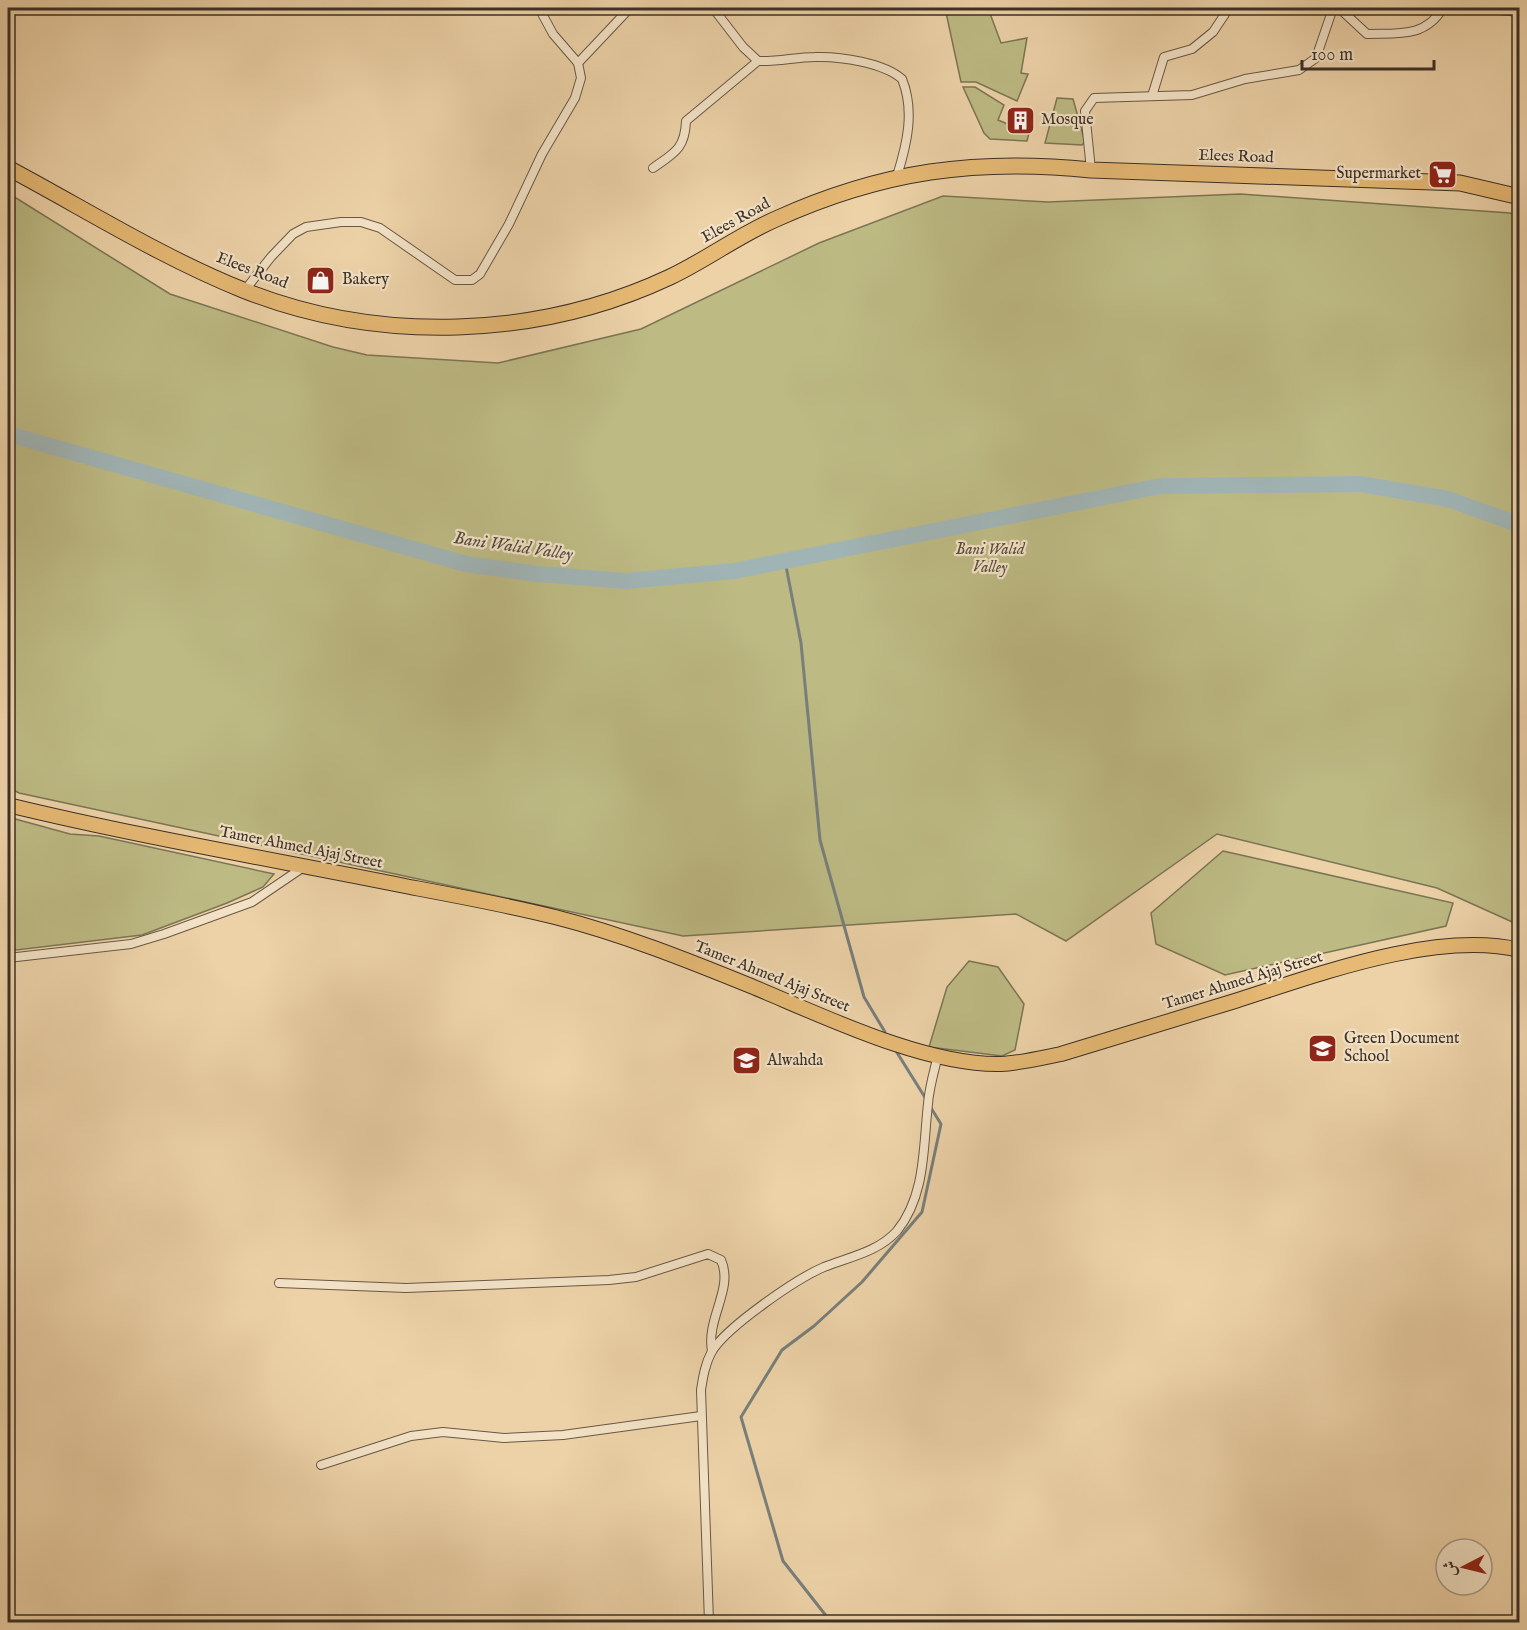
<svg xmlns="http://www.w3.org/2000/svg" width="1527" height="1630" viewBox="0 0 1527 1630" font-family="'IM FELL English',Amiri,serif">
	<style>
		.green { fill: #bdba84; stroke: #7c7555; stroke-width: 1.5 }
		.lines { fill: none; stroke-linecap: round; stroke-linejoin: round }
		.stream { stroke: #787f7c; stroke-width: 3 }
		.river { stroke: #a0b4b5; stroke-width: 16 }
		.street-casing { stroke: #685846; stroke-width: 10 }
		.primary-casing { stroke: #3c3026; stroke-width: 16 }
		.highway-casing { stroke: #3c3026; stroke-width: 17 }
		.street { stroke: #f3e2c6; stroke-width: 8 }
		.primary { stroke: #e6b974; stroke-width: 14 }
		.highway { stroke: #e6b974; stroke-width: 15 }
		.labels { text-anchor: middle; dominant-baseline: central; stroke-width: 4.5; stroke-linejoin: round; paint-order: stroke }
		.poi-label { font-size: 16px; fill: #3c3026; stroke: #f3e2c6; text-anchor: start }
		.street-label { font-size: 16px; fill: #3c3026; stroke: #f3e2c6 }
		.park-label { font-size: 16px; font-style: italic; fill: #564c39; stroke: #f3e2c6 }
		.water-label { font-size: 18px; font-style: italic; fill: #504a43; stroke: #f3e2c6 }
	</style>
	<rect width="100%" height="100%" fill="#edd2a8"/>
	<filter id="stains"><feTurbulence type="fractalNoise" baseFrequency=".00333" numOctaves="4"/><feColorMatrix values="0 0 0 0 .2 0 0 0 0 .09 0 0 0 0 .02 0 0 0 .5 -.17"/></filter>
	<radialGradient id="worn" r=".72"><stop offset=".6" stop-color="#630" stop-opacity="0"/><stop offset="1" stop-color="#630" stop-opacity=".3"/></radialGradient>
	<!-- green -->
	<g class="green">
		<polygon points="945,8 988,8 1001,43 1027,38 1021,73 1028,74 1017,101 976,82 961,82"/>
		<polygon points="963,87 975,87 1004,105 998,120 1029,133 1027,141 990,139 984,133"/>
		<polygon points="1057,98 1073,99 1085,142 1082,145 1045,143"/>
		<polygon points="8,193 170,294 333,347 367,355 498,363 641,329 819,243 943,196 1048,202 1240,194 1510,213 1519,217 1519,925 1437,888 1217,834 1066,941 1016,914 683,936 19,793 8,787"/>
		<polygon points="8,817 70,834 99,836 274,874 263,887 227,903 142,935 8,951"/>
		<polygon points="1223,851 1453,903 1446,926 1225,975 1156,944 1151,913"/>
		<polygon points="969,961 998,967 1024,1004 1015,1050 1002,1056 929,1047 947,987"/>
	</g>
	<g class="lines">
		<!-- stream -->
		<g class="stream">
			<polyline points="785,561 801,643 820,840 864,997 885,1032"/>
			<polyline points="896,1051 926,1099"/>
			<polyline points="831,1622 783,1561 741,1417 782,1350 814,1326 862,1282 922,1212 941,1124 931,1108"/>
		</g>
		<!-- river -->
		<polyline class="river" points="8,434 466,564 538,574 626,581 734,571 1160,486 1360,484 1448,499 1520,525"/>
		<defs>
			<g id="street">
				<path d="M 713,8 L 743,47 L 758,61 C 778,62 796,57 815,57 C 840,56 884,63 902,79 C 915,111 907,144 897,176"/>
				<path d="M 1339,8 L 1367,34 C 1398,33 1425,38 1443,8"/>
				<polyline points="1479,8 1520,12"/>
				<polyline points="578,63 630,8"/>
				<polyline points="1152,96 1164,57 1192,49 1213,32 1229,8"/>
				<path d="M 653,168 C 674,153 685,149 686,121 L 758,61"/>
				<polyline points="1091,170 1085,111 1094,98 1192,95 1245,79 1299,70 1316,58 1333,8"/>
				<polyline points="245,290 271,257 293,234 306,227 341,222 361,222 380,228 455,280 472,280 480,274 509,224 542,154 575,98 581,78 578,63 553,34 539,8"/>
				<polyline points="8,958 131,944 164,934 252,902 305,866"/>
				<path d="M 279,1283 L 406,1288 L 609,1280 L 636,1277 L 708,1254 L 721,1260 C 734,1289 706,1318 712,1351"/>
				<polyline points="321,1465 411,1436 443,1432 504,1438 563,1435 701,1416"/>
				<path d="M 709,1622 L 701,1390 C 703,1377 705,1364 712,1351 C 728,1326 796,1279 824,1267 C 849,1257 878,1252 897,1231 C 926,1195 923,1147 928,1104 C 929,1088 934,1072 938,1055"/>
			</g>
			<path id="primary" d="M 8,805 C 140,837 276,860 410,887 C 458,896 507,905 555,917 C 622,934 687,960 751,986 C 821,1015 925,1066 1001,1064 C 1021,1063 1041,1058 1061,1054 C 1119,1036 1177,1019 1235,1001 C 1317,975 1435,930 1520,950"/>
			<path id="highway" d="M 8,168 C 85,209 161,257 243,290 C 378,344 538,339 670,277 C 706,260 739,235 776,219 C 882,171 976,158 1091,170 L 1460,183 L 1520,197"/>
		</defs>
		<!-- street casing -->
		<use href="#street" class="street-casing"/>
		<!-- primary casing -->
		<use href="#primary" class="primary-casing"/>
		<!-- highway casing -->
		<use href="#highway" class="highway-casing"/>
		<!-- street -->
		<use href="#street" class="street"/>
		<!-- primary -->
		<use href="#primary" class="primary"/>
		<!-- highway -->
		<use href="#highway" class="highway"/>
	</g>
	<!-- icons -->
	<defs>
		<symbol id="building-square" viewBox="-11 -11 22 22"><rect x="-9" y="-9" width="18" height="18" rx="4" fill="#8f2418" stroke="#f3e2c6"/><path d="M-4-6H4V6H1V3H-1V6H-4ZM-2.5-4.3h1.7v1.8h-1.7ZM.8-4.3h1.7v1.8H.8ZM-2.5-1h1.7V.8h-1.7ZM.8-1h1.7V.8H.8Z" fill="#fff"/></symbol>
		<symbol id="supermarket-square" viewBox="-11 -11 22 22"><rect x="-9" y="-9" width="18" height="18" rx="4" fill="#8f2418" stroke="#f3e2c6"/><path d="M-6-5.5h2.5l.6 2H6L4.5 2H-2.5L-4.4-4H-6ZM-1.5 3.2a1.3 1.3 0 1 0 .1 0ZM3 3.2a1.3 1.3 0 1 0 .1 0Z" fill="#fff"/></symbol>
		<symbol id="shop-square" viewBox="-11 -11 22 22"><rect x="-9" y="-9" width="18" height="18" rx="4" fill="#8f2418" stroke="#f3e2c6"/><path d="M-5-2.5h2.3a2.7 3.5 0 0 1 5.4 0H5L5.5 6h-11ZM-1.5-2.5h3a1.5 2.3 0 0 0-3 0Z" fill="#fff"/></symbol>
		<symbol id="school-square" viewBox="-11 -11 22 22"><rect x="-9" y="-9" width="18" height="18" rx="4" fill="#8f2418" stroke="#f3e2c6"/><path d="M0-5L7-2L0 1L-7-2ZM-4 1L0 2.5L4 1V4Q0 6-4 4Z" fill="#fff"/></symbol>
	</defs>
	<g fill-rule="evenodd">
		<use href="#building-square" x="1004" y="104" width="33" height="33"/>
		<use href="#supermarket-square" x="1426" y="158" width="33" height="33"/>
		<use href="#shop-square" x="304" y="264" width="33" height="33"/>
		<use href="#school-square" x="1306" y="1032" width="33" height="33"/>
		<use href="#school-square" x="730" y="1044" width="33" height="33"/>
	</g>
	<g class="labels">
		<!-- poi labels -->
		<g class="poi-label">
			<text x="1041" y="120">Mosque</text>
			<text x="1421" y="174" text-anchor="end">Supermarket</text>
			<text x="342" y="280">Bakery</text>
			<text x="1344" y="1039">Green Document<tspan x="1344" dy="18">School</tspan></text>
			<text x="767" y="1061">Alwahda</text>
		</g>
		<!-- street labels -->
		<g class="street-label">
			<text transform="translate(1236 157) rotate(2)">Elees Road</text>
			<text transform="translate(736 221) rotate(-29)">Elees Road</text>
			<text transform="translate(252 271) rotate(21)">Elees Road</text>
			<text transform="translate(301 848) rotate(11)">Tamer Ahmed Ajaj Street</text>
			<text transform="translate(772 977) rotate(22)">Tamer Ahmed Ajaj Street</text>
			<text transform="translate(1243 981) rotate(-17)">Tamer Ahmed Ajaj Street</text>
		</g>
		<!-- park labels -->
		<g class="park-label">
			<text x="990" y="550">Bani Walid<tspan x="990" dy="18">Valley</tspan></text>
		</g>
		<!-- water labels -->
		<g class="water-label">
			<text transform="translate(513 547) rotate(8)">Bani Walid Valley</text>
		</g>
	</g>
	<!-- margin -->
	<rect width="1527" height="1630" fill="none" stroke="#edd2a8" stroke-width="30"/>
	<rect x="9" y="9" width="1509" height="1612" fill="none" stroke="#3c3026" stroke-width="3"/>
	<rect x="15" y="15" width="1497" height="1600" fill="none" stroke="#3c3026" stroke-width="1.5"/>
	<!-- north arrow -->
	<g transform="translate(1464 1567) rotate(263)"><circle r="28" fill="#f3e2c6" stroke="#aa9b86" stroke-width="1.5"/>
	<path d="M0-4.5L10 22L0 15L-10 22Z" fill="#8f2418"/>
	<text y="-9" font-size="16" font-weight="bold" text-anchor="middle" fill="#3c3026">ش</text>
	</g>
	<!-- scale -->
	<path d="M1302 60v9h132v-9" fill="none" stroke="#3c3026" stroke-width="3"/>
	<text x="1311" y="60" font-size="18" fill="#3c3026" stroke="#f3e2c6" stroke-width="4.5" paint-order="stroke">100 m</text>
	<rect width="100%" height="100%" filter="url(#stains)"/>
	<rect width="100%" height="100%" fill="url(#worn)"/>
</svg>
